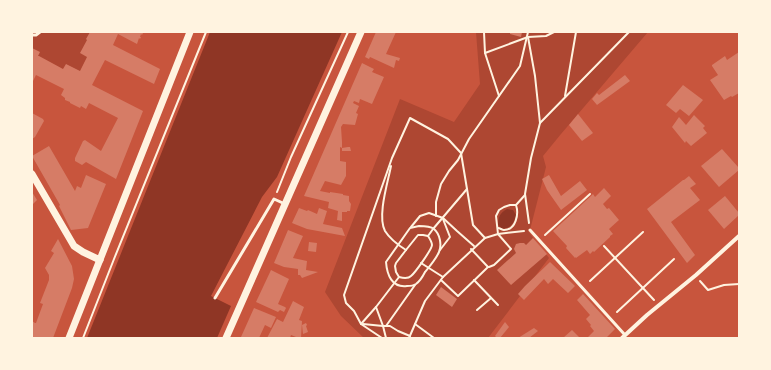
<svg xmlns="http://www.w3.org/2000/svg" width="771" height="370" viewBox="0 0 771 370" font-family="Quicksand,sans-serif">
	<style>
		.green { fill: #ae4732 }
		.water { fill: #8f3625 }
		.building { fill: #d67c66 }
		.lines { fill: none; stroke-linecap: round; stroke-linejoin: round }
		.path { stroke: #fff3e0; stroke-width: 2 }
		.service { stroke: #fff3e0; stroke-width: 3 }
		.minor { stroke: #fff3e0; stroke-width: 4 }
		.tertiary { stroke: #fff3e0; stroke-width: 7 }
	</style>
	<rect width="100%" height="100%" fill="#c8553d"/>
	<!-- green -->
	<g class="green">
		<polygon points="32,32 104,32 78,84 32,68"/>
		<polygon points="476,32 648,32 561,134 543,156 546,167 530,230 528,231 549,258 488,338 364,338 341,316 325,292 400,99 454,122 480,84"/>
	</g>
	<!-- water -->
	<g class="water">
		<polygon points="210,32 342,32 277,177 262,197 211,296 231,306 217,338 87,338"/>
		<path d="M 507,209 L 513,210 L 516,215 C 514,223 511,228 502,229 L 498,225 C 498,217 500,213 507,209 Z"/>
	</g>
	<!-- building -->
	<g class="building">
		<polygon points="90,32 141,32 143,33 142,35 141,34 140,37 141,37 140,39 139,38 137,44 118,34 113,45 160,69 154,84 105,60 92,85 143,111 116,179 86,162 82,165 75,161 75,158 83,141 85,140 101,151 118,118 89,103 86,109 81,106 80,108 70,103 70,102 65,100 65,98 61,95 64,89 36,75 32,83 32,48 40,52 38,56 39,56 63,69 66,64 80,71 87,57 80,53 87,40 86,39"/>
		<polygon points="376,32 396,32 386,54 400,58 399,61 396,60 394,68 370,57 369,59 365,57"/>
		<polygon points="510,32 522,32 521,37 510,34"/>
		<polygon points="739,52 739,93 732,97 731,96 724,100 710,80 718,75 712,66 712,65 725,56 727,60"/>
		<polygon points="362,63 374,69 372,72 384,77 372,104 360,99 359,103 354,101 353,103 359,106 356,113 358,114 355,125 343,124 341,127 342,142 342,148 340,147 340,161 346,162 346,176 341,185 325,181 320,191 330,193 330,192 343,194 343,195 349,196 349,201 351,204 350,211 347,211 347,212 342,212 342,221 337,220 338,211 328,208 329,202 304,196"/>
		<polygon points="625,75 630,81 597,105 592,99 597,93 599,95"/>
		<polygon points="683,85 703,100 689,116 680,109 676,113 666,105"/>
		<polygon points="32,113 43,119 44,121 35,137 32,139"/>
		<polygon points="578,114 593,133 582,141 569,125"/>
		<polygon points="694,115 705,126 703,128 707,133 691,146 686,141 685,143 672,127 679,117 686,125"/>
		<polygon points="49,146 75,191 77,186 81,188 86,175 106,184 88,228 71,230 59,206 60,205 32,156"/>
		<polygon points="348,147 350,147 351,151 342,151 342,148"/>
		<polygon points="722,149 739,168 739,170 719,187 701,166"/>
		<polygon points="549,175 561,196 580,181 587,190 561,210 547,190 542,179"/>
		<polygon points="689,176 696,184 690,188 700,200 671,222 695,255 687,263 647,209 683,180 684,180"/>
		<polygon points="604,188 611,196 603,204 607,209 609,208 619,220 609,229 613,234 610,236 610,237 594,252 593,251 590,254 587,250 576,258 576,257 575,258 566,248 567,246 553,231 591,196 593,194 595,197"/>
		<polygon points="32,192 37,200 32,205"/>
		<polygon points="725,196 739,213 739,215 724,229 708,210"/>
		<polygon points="299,208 307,211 308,210 317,214 319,208 327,211 323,224 342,228 345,236 307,229 292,223"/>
		<polygon points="288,230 303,236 293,258 307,261 306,270 318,272 302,278 300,275 298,275 298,269 284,267 274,263"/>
		<polygon points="533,238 547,254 511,285 497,270 516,253 514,249 516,244 520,243 524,243 526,245"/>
		<polygon points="58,239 72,266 74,279 72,288 53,338 32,338 32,321 35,323 36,323 43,304 40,303 49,280 49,275 45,268 54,253 51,251"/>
		<polygon points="309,242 317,243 316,252 308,251"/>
		<polygon points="550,262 575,286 568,293 553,279 548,284 544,279 524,300 518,294 525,286"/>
		<polygon points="271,270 289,279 278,304 285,307 286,308 284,312 280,310 278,312 256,302"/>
		<polygon points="441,287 457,299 452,307 436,295"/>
		<polygon points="583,294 615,329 606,338 589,338 588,337 594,331 590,326 591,325 586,319 590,315 577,300"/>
		<polygon points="293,301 304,307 299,320 302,321 301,338 296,338 296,337 291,335 290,338 267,338 277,319 283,322"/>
		<polygon points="254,308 276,317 271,328 265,325 259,338 244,338 241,337"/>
		<polygon points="505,322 509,327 500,338 497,338 495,336"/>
		<polygon points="306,323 307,325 306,326 308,332 303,334 302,325"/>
		<polygon points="534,328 538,331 529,338 518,338"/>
		<polygon points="572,330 580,338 563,338"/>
	</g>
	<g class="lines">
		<!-- path -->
		<g class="path">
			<polyline points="484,32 485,53 499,96"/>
			<polyline points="528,37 535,76 540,123 531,158 525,194 529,223"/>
			<polyline points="485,53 528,37 546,36 554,32"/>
			<polyline points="565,96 576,32"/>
			<polyline points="540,123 629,32"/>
			<path d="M 391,166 C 388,182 377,216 385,231 C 390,239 398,245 406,250"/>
			<polyline points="277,192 291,157 348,32"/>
			<polyline points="436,216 436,202 441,184 449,171 458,160 469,139 520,66 528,32"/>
			<path d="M 419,226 C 424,226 430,226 434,229 C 440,234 442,245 439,252 C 436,259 430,266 425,272 C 423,276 420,281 416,284 C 413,286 410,286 407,286 C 392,288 387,275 386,262 L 410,228 Z"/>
			<polyline points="411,227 420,216 429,213 443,218 457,231 474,246"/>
			<path d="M 498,228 C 500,228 502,230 504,230 C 516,230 519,214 516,205 L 525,195"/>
			<polyline points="545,235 590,194"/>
			<polyline points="604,246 654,300"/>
			<polyline points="471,249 488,267"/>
			<polyline points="440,250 450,237 443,219"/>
			<polyline points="421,263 443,277"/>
			<path d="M 399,277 C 403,278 408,279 411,276 C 415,273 432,249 432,245 C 432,242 430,239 428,236"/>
			<polyline points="441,280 458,296 488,267 489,267 494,265 511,249 498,234 496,216 499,210 504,207 510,205 516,205"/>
			<polyline points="474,280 498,305"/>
			<polyline points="590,281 643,232"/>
			<polyline points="700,281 708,290 724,285 739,284"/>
			<polyline points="376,307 383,326 386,338"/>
			<polyline points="477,310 491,298"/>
			<polyline points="617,312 674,259"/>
			<polyline points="361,324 376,307 399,277 396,272 395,266 396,263 406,250 418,235 423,235 428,236 433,229 467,189"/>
			<polyline points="363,324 383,326 390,326 398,331 410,336"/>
			<polyline points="415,324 434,338"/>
			<polyline points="386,326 415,285"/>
			<polyline points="83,338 114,259 206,32"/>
			<polyline points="382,338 361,324 354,311 346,303 344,295 392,158 410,118 448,139 461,153 473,225 485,238 498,234 524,231"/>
			<polyline points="409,338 425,301 443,277 485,238"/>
		</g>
		<!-- service -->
		<g class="service">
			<polyline points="32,35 36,35 40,32"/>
			<polyline points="530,230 625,335"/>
			<polyline points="215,298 274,199 285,204"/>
		</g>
		<!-- minor -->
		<polyline class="minor" points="622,338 647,315 696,275 739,236"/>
		<!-- tertiary -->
		<g class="tertiary">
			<polyline points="32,174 74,246 83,252 100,260"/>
			<polyline points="69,338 190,32"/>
			<polyline points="226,338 361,32"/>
		</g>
	</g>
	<!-- border -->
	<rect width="771" height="370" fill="none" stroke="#fff3e0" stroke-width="66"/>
</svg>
